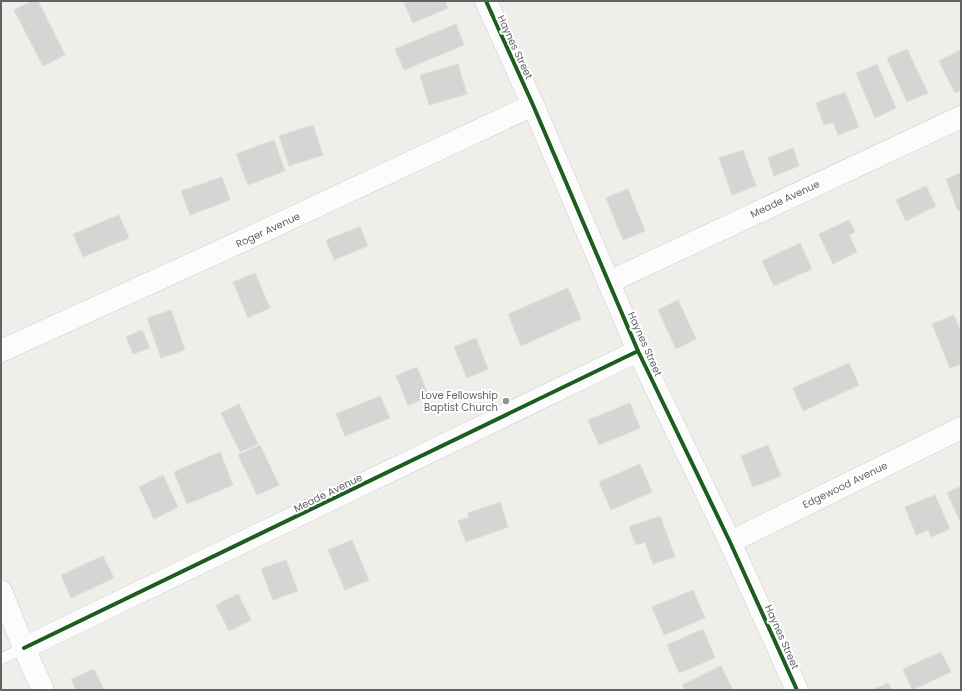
<svg xmlns="http://www.w3.org/2000/svg" width="962" height="691" viewBox="0 0 962 691" font-family="Poppins,sans-serif">
	<style>
		.building { fill: #d6d5d3; stroke: #deddd9 }
		.lines { fill: none; stroke-linecap: round; stroke-linejoin: round }
		.service-casing { stroke: #cbcccc; stroke-width: 12 }
		.minor-casing { stroke: #cbcccc; stroke-width: 23 }
		.tertiary-casing { stroke: #cbcccc; stroke-width: 23 }
		.service { stroke: #fdfcfc; stroke-width: 11 }
		.minor { stroke: #fdfcfc; stroke-width: 22 }
		.tertiary { stroke: #fdfcfc; stroke-width: 22 }
		.cycleway-casing { stroke: #fff; stroke-width: 6 }
		.cycleway { stroke: #1b5e20; stroke-width: 4 }
		.poi-dot { fill: #919496; stroke: #fff; stroke-width: 1.5 }
		.labels { text-anchor: middle; dominant-baseline: central; stroke-width: 4; stroke-linejoin: round; paint-order: stroke }
		.street-label { font-size: 10px; fill: #5f6368; stroke: #fff }
		.poi-label { font-size: 10px; fill: #5f6368; stroke: #fff; text-anchor: end }
	</style>
	<rect width="100%" height="100%" fill="#efeeea"/>
	<!-- building -->
	<g class="building">
		<polygon points="32,1 38,1 65,55 43,66 14,10"/>
		<polygon points="409,1 445,1 448,8 413,23 404,3"/>
		<polygon points="456,24 464,45 404,70 395,49"/>
		<polygon points="907,49 928,93 907,102 887,58"/>
		<polygon points="961,50 961,90 955,93 939,61"/>
		<polygon points="458,64 467,94 429,105 420,75"/>
		<polygon points="877,64 896,108 875,118 856,73"/>
		<polygon points="845,92 859,127 838,135 833,122 824,125 816,103"/>
		<polygon points="313,125 323,155 289,166 279,136"/>
		<polygon points="274,140 285,171 248,185 236,154"/>
		<polygon points="793,148 799,166 774,176 768,158"/>
		<polygon points="743,150 756,186 732,195 719,158"/>
		<polygon points="961,173 961,210 958,211 946,179"/>
		<polygon points="222,177 230,200 190,215 181,191"/>
		<polygon points="926,186 936,206 906,221 896,200"/>
		<polygon points="628,189 645,231 623,240 606,198"/>
		<polygon points="119,215 129,238 83,257 73,234"/>
		<polygon points="849,220 855,232 849,235 857,252 833,264 819,234"/>
		<polygon points="360,227 368,246 334,260 326,240"/>
		<polygon points="800,243 812,269 774,286 762,261"/>
		<polygon points="255,273 270,308 248,318 233,282"/>
		<polygon points="568,288 581,319 521,346 508,314"/>
		<polygon points="678,300 696,339 676,349 658,310"/>
		<polygon points="171,310 185,350 161,358 147,318"/>
		<polygon points="954,315 961,332 961,364 950,368 932,324"/>
		<polygon points="142,330 150,348 133,354 126,337"/>
		<polygon points="476,338 488,369 467,378 454,347"/>
		<polygon points="849,363 859,385 803,411 793,388"/>
		<polygon points="417,367 429,397 408,405 396,376"/>
		<polygon points="380,396 390,418 345,436 336,414"/>
		<polygon points="630,403 640,428 599,445 588,420"/>
		<polygon points="239,404 258,444 240,452 221,413"/>
		<polygon points="260,445 279,485 257,495 238,455"/>
		<polygon points="768,445 781,476 753,487 741,456"/>
		<polygon points="220,452 233,485 187,504 174,472"/>
		<polygon points="640,464 652,492 611,510 599,482"/>
		<polygon points="163,475 178,507 154,519 139,487"/>
		<polygon points="961,486 961,523 947,493"/>
		<polygon points="935,495 950,529 931,537 928,530 916,535 905,507"/>
		<polygon points="500,502 508,527 466,542 458,521 469,517 468,513"/>
		<polygon points="660,516 675,557 653,564 645,542 636,545 629,527"/>
		<polygon points="352,540 369,580 345,590 328,550"/>
		<polygon points="103,556 114,578 71,598 61,575"/>
		<polygon points="286,560 298,591 273,600 261,569"/>
		<polygon points="693,590 705,618 664,635 652,607"/>
		<polygon points="238,594 251,620 229,631 216,605"/>
		<polygon points="703,629 715,658 679,673 667,645"/>
		<polygon points="941,652 951,672 912,690 903,669"/>
		<polygon points="721,666 733,690 685,690 682,685"/>
		<polygon points="94,669 104,690 76,690 71,679"/>
		<polygon points="888,683 892,690 872,690"/>
	</g>
	<g class="lines">
		<defs>
			<polyline id="service" points="1,659 24,648"/>
			<g id="minor">
				<polyline points="486,1 533,105 638,351 730,542 797,690"/>
				<polyline points="609,282 961,117"/>
				<polyline points="1,351 251,237 533,105"/>
				<polyline points="730,542 961,428"/>
				<polyline points="24,648 638,351"/>
			</g>
			<polyline id="tertiary" points="1,591 24,648 43,690"/>
		</defs>
		<!-- service casing -->
		<use href="#service" class="service-casing"/>
		<!-- minor casing -->
		<use href="#minor" class="minor-casing"/>
		<!-- tertiary casing -->
		<use href="#tertiary" class="tertiary-casing"/>
		<!-- service -->
		<use href="#service" class="service"/>
		<!-- minor -->
		<use href="#minor" class="minor"/>
		<!-- tertiary -->
		<use href="#tertiary" class="tertiary"/>
		<defs>
			<g id="cycleway">
				<polyline points="486,1 533,105 638,351 730,542 797,690"/>
				<polyline points="24,648 638,351"/>
			</g>
		</defs>
		<!-- cycleway casing -->
		<use href="#cycleway" class="cycleway-casing"/>
		<!-- cycleway -->
		<use href="#cycleway" class="cycleway"/>
	</g>
	<!-- markers -->
	<circle class="poi-dot" cx="506" cy="401" r="4"/>
	<g class="labels">
		<!-- street labels -->
		<g class="street-label">
			<text transform="translate(515 47) rotate(65)">Haynes Street</text>
			<text transform="translate(785 199) rotate(-25)">Meade Avenue</text>
			<text transform="translate(268 230) rotate(-25)">Roger Avenue</text>
			<text transform="translate(645 344) rotate(66)">Haynes Street</text>
			<text transform="translate(845 485) rotate(-26)">Edgewood Avenue</text>
			<text transform="translate(328 493) rotate(-26)">Meade Avenue</text>
			<text transform="translate(782 637) rotate(66)">Haynes Street</text>
		</g>
		<!-- poi labels -->
		<g class="poi-label">
			<text x="498" y="395">Love Fellowship<tspan x="498" dy="12">Baptist Church</tspan></text>
		</g>
	</g>
	<!-- border -->
	<rect width="962" height="691" fill="none" stroke="#5f6368" stroke-width="4"/>
</svg>
